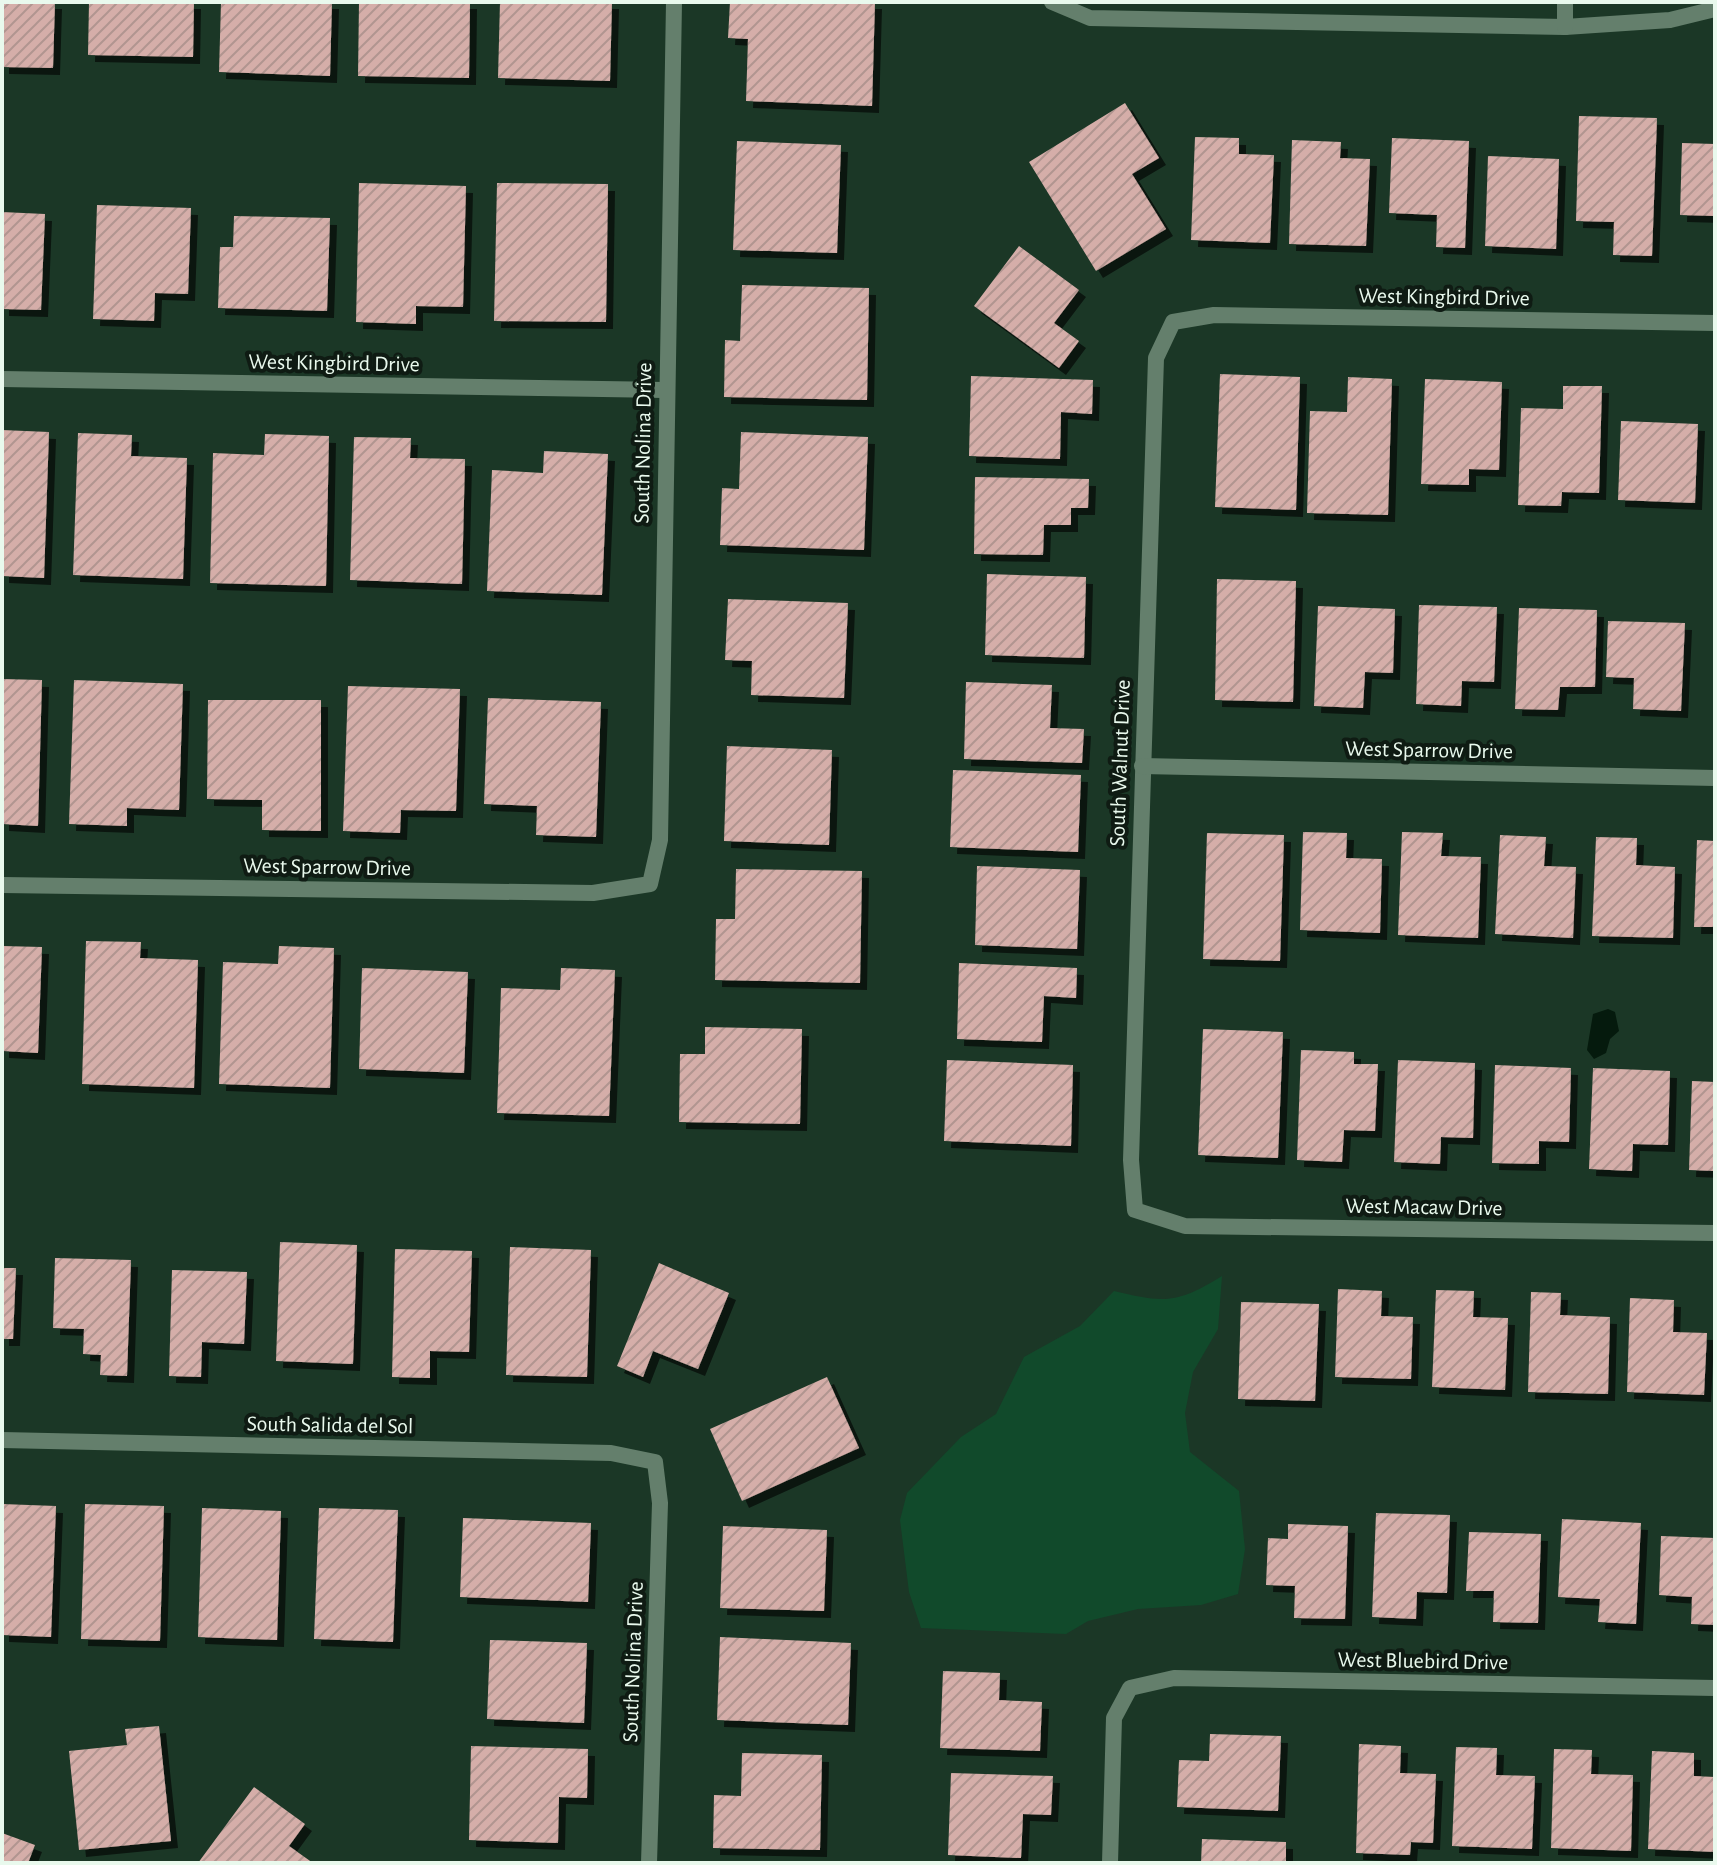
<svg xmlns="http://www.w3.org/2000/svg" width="1717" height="1865" viewBox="0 0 1717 1865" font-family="'Alegreya Sans',sans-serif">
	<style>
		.green { fill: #114a2b }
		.water { fill: #051a0d }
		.building { fill: url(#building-hatch); filter: url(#shadow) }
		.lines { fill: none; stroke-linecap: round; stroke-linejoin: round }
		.street { stroke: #647f6c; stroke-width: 16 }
		.labels { text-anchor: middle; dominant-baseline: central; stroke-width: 8; stroke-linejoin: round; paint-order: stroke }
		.street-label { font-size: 22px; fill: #e9f9ed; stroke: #0f1b13 }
	</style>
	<defs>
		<pattern id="building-hatch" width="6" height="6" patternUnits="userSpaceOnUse" patternTransform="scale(2)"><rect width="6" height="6" fill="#d5aea9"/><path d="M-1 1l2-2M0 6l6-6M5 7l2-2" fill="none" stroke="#b19590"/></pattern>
		<filter id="shadow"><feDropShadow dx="7" dy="7" stdDeviation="0" flood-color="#0009"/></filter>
	</defs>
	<rect width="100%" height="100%" fill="#1b3726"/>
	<!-- green -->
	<path class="green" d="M 1222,1276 L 1218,1329 L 1193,1372 L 1185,1413 L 1190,1452 L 1239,1491 L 1245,1549 L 1238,1594 L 1201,1605 L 1138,1609 L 1088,1621 L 1066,1634 L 921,1628 L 909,1592 L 900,1520 L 907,1493 L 961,1437 L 996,1414 L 1024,1357 L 1080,1326 L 1114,1291 C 1164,1303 1177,1304 1222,1276 Z"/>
	<!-- water -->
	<polygon class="water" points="1608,1009 1615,1012 1619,1031 1610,1039 1606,1053 1594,1059 1587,1050 1593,1014"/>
	<!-- building -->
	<g class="building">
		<polygon points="2,2 55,2 53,68 2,67"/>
		<polygon points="89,2 194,2 193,57 88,55"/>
		<polygon points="221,2 332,2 330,76 219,72"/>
		<polygon points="359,2 470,2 469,78 358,76"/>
		<polygon points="500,2 612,2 610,81 498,78"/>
		<polygon points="730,2 875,2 872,106 746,101 748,39 728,38"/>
		<polygon points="1125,103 1159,158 1132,174 1166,229 1096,271 1029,162"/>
		<polygon points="1579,116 1657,118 1652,256 1613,255 1614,222 1576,221"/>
		<polygon points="1195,137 1239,138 1239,154 1274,155 1270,243 1191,240"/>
		<polygon points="1392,138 1469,141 1465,248 1436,247 1437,215 1389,213"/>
		<polygon points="1292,140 1341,142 1340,158 1370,159 1366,246 1289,244"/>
		<polygon points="737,141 841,145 837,253 733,250"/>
		<polygon points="1682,143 1715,144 1715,216 1680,215"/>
		<polygon points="1488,156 1559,159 1556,249 1485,246"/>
		<polygon points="359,183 466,186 463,307 416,306 416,324 356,322"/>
		<polygon points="497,183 608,184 606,322 494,321"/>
		<polygon points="97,205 191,208 188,294 155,293 154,321 93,319"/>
		<polygon points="2,212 45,214 41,310 2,309"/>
		<polygon points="234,216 330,218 327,311 218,308 220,247 233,247"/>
		<polygon points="1019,246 1079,290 1054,323 1079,341 1059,368 974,306"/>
		<polygon points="742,285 869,288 867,400 724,397 725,340 740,341"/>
		<polygon points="1220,374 1300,377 1296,510 1215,507"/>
		<polygon points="971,376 1093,380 1092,414 1061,412 1060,459 969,456"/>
		<polygon points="1348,377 1392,379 1388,515 1307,513 1310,411 1347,412"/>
		<polygon points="1425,379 1502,382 1499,470 1469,469 1469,485 1421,484"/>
		<polygon points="1563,386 1602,386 1599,493 1562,492 1561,506 1518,505 1521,408 1563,409"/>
		<polygon points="1621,421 1698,424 1695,503 1618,500"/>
		<polygon points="2,430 49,432 44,578 2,576"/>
		<polygon points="741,432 868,437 864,550 720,545 722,488 739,489"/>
		<polygon points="78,433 132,435 131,456 187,458 183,579 73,575"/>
		<polygon points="265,434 329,436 326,586 210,583 213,453 264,455"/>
		<polygon points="354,437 411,438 410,458 465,459 462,584 350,580"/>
		<polygon points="544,451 608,454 602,595 487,591 492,470 543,473"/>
		<polygon points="975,477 1089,479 1088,508 1071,508 1071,525 1044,525 1043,555 974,554"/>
		<polygon points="987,574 1086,577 1084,658 985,655"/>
		<polygon points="1217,579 1296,581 1293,702 1215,700"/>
		<polygon points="728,599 848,603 844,698 751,695 752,661 725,660"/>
		<polygon points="1419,605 1497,607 1494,682 1462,681 1461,706 1416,704"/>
		<polygon points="1318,606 1395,609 1393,673 1365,672 1363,708 1314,706"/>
		<polygon points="1519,608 1597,610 1595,687 1560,687 1558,710 1515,709"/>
		<polygon points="1608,621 1685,623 1681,711 1633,709 1634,678 1606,677"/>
		<polygon points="2,679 42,680 38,826 2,824"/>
		<polygon points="74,680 183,684 179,810 127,808 127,826 69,824"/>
		<polygon points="966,682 1052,685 1050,728 1084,729 1082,763 964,759"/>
		<polygon points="348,686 460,689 456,811 401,810 400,833 343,831"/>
		<polygon points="488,698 601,702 596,837 536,835 537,806 484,804"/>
		<polygon points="208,700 321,700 321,831 262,830 262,800 207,799"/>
		<polygon points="727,746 832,750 829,845 724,841"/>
		<polygon points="953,770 1081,775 1078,852 950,847"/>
		<polygon points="1303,832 1347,833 1346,858 1382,859 1380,933 1300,930"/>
		<polygon points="1402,832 1443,833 1441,856 1481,857 1478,938 1398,935"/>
		<polygon points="1207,833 1284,835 1280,961 1203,959"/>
		<polygon points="1500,835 1546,837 1544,866 1576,867 1573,938 1495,934"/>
		<polygon points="1596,837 1637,838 1636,865 1675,867 1673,938 1592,936"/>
		<polygon points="1697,840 1715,841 1715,927 1694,927"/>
		<polygon points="977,866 1080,870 1077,949 975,945"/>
		<polygon points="736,869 862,871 860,983 715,980 716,919 735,919"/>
		<polygon points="86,941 141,942 140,958 198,960 194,1088 82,1084"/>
		<polygon points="2,946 42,947 38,1053 2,1051"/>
		<polygon points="279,946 334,948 330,1088 219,1084 223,962 278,964"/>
		<polygon points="959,963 1077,968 1076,998 1044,996 1042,1042 957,1039"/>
		<polygon points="362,968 468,972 464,1073 359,1069"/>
		<polygon points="561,968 615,970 609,1116 497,1113 501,988 560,990"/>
		<polygon points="705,1027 802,1029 800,1124 679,1122 680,1054 705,1054"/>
		<polygon points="1203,1029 1283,1032 1278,1158 1198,1155"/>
		<polygon points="1301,1050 1354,1052 1354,1064 1378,1064 1375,1131 1344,1130 1342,1162 1297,1160"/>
		<polygon points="947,1060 1073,1065 1071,1146 944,1141"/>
		<polygon points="1398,1060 1475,1063 1473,1138 1441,1137 1440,1164 1394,1162"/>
		<polygon points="1495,1065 1571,1068 1569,1142 1539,1141 1539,1164 1492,1163"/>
		<polygon points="1593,1068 1670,1071 1668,1145 1633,1144 1632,1171 1589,1169"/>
		<polygon points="1692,1081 1715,1082 1715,1171 1689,1170"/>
		<polygon points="280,1242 357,1245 353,1364 276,1361"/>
		<polygon points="510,1247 591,1250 587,1377 506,1375"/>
		<polygon points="395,1249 472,1251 469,1352 430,1351 430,1378 392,1377"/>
		<polygon points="55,1258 131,1260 127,1376 100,1375 101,1355 83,1354 84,1329 53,1328"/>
		<polygon points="659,1263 729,1293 698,1369 653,1351 643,1377 617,1366"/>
		<polygon points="2,1268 16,1268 13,1339 2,1339"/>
		<polygon points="172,1270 247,1272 244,1344 202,1342 201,1377 169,1376"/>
		<polygon points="1338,1289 1382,1291 1381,1316 1413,1317 1411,1379 1335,1377"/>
		<polygon points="1436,1290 1474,1291 1473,1317 1508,1318 1505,1390 1432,1387"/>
		<polygon points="1531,1292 1561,1293 1560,1315 1610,1317 1608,1394 1528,1392"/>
		<polygon points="1630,1298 1674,1300 1673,1332 1707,1333 1704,1395 1627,1392"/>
		<polygon points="1241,1302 1319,1304 1315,1401 1238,1399"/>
		<polygon points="827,1377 859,1448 742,1501 710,1429"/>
		<polygon points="2,1504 56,1506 51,1637 2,1635"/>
		<polygon points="85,1504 164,1506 160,1641 81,1639"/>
		<polygon points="202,1508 281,1511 277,1640 198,1637"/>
		<polygon points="319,1508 398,1510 393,1642 314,1639"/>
		<polygon points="1376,1513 1450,1515 1447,1593 1417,1592 1416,1619 1372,1617"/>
		<polygon points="463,1518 591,1523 588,1602 460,1597"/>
		<polygon points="1562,1519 1641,1523 1636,1624 1598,1622 1600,1599 1558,1597"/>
		<polygon points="1288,1524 1348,1526 1345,1619 1294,1618 1295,1586 1266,1585 1268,1538 1288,1539"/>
		<polygon points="723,1526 827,1530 824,1611 720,1608"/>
		<polygon points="1469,1532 1541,1534 1538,1623 1493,1622 1494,1591 1466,1591"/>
		<polygon points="1661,1536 1715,1538 1715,1625 1691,1624 1692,1597 1659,1595"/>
		<polygon points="720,1637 851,1643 848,1725 717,1720"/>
		<polygon points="490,1640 587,1643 584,1723 487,1719"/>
		<polygon points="943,1671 1000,1673 999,1700 1042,1702 1040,1751 940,1748"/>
		<polygon points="159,1726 171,1841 79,1850 69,1751 127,1745 125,1729"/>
		<polygon points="1210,1734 1281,1736 1278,1811 1177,1807 1179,1760 1209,1761"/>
		<polygon points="1359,1744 1401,1746 1400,1773 1436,1774 1433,1843 1411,1842 1410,1855 1356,1853"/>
		<polygon points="471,1746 588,1749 587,1798 559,1797 558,1843 469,1840"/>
		<polygon points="1456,1747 1497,1748 1496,1775 1535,1776 1532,1849 1452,1846"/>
		<polygon points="1554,1749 1592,1750 1591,1774 1633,1775 1631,1851 1551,1848"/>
		<polygon points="1652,1751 1694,1753 1694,1776 1715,1777 1715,1852 1648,1849"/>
		<polygon points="742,1753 822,1755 820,1850 713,1848 714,1795 741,1796"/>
		<polygon points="951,1773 1053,1776 1051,1815 1023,1814 1021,1858 948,1855"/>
		<polygon points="254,1787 305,1824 289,1846 313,1863 198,1863"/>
		<polygon points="2,1833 35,1845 28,1863 2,1863"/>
		<polygon points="1202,1839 1286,1842 1286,1863 1201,1863"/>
	</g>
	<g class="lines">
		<!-- street -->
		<g class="street">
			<polyline points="1052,2 1090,18 1565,27 1670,20 1715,9"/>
			<polyline points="1565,27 1565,2"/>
			<polyline points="1715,323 1214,315 1173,322 1156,358 1131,1160 1135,1210 1185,1226 1715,1233"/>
			<polyline points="2,379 665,390"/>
			<polyline points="1142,766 1715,778"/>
			<polyline points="2,885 593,893 650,884 660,840 674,2"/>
			<polyline points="2,1440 611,1453 655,1462 660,1503 649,1863"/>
			<polyline points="1110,1863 1114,1718 1130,1688 1174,1678 1715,1688"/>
		</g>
	</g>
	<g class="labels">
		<!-- street labels -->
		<g class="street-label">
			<text transform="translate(1444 297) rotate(1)">West Kingbird Drive</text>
			<text transform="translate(334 363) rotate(1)">West Kingbird Drive</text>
			<text transform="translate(643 443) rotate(-89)">South Nolina Drive</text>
			<text transform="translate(1429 750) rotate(1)">West Sparrow Drive</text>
			<text transform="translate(1120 763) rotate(-88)">South Walnut Drive</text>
			<text transform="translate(327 867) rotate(1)">West Sparrow Drive</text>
			<text transform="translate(1424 1207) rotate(1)">West Macaw Drive</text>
			<text transform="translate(330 1425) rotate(1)">South Salida del Sol</text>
			<text transform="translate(1423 1661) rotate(1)">West Bluebird Drive</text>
			<text transform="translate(633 1662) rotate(-88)">South Nolina Drive</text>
		</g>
	</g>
	<!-- border -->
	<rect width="1717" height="1865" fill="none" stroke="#e9f9ed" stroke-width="8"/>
</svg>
